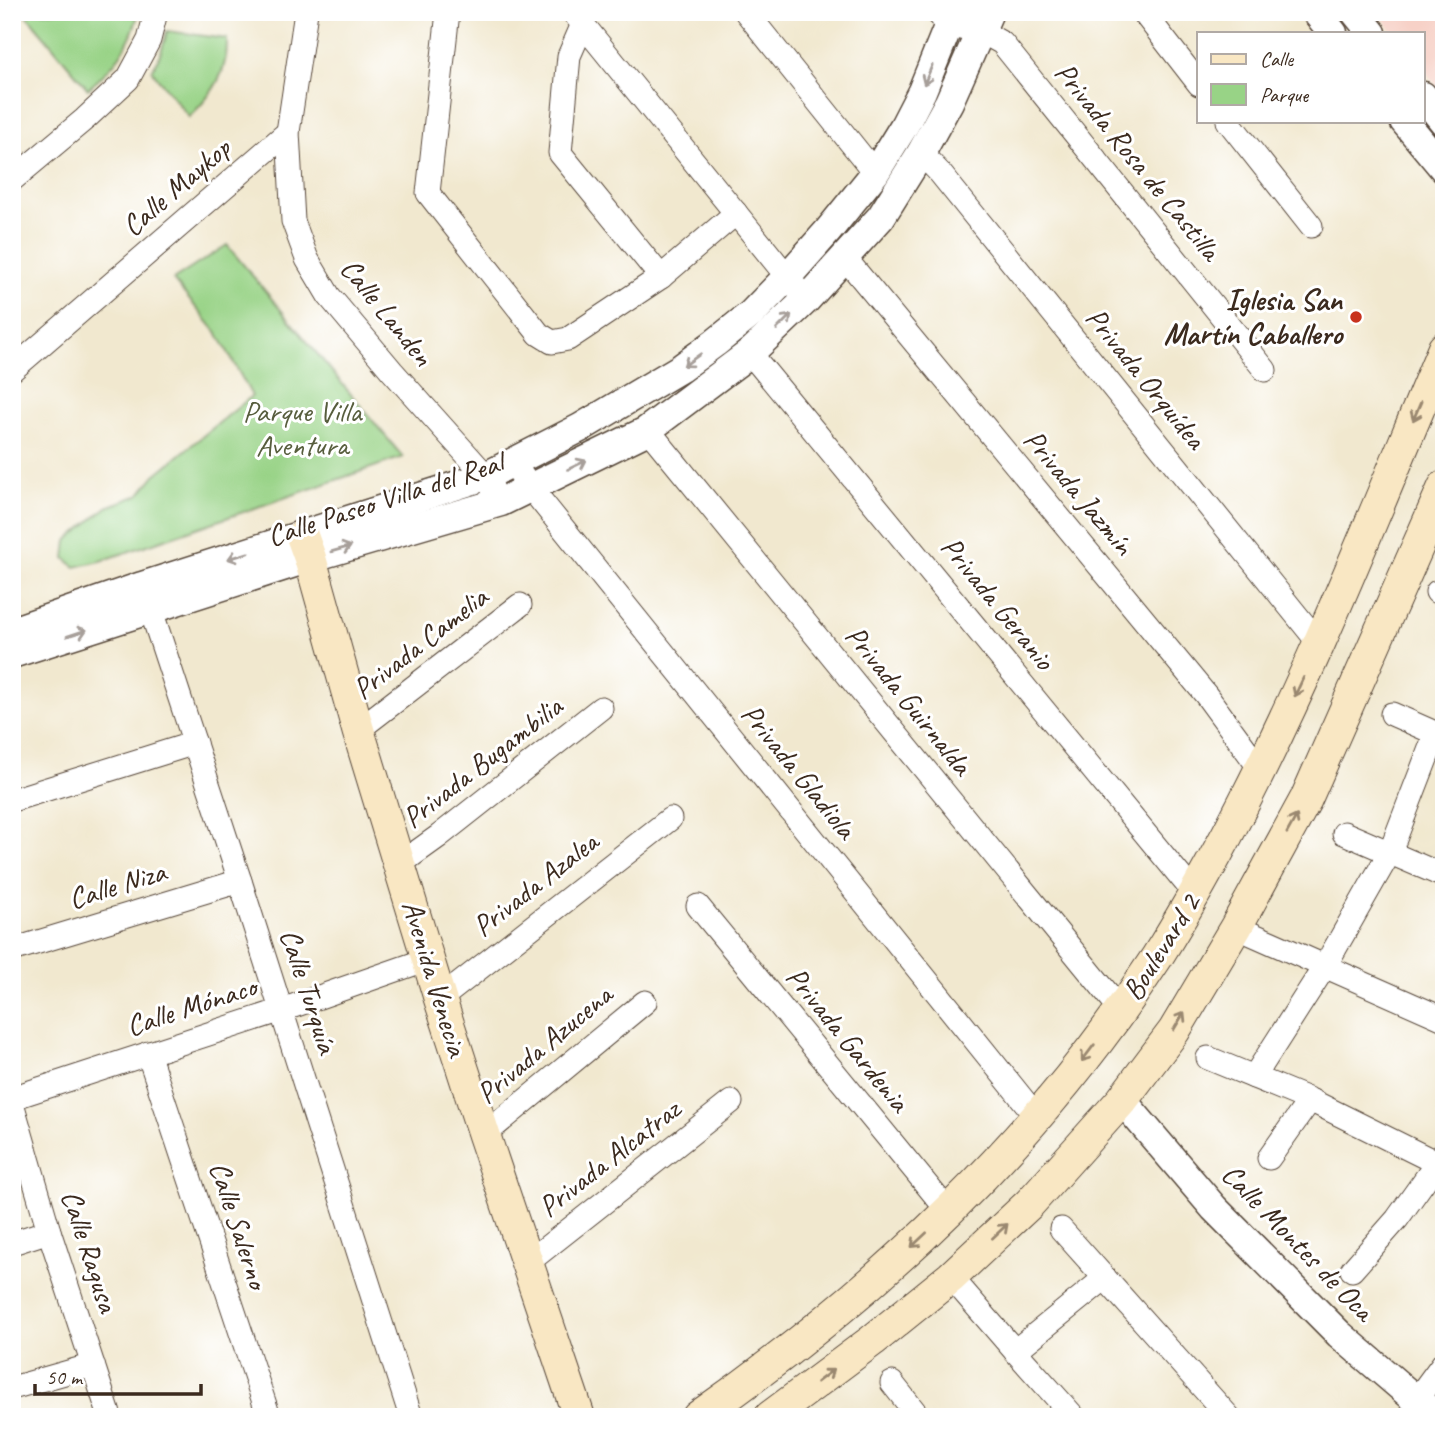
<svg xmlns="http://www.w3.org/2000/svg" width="1456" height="1429" viewBox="0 0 1456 1429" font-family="Caveat,sans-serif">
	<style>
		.built { fill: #f7d1c7 }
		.green { fill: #98d386; stroke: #6a7e52; stroke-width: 2 }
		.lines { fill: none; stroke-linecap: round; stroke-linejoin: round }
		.minor-casing { stroke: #564639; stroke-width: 25 }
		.tertiary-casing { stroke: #564639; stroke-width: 31 }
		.secondary-casing { stroke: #564639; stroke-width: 34 }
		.minor { stroke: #fff; stroke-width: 23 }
		.tertiary { stroke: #fff; stroke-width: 28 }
		.secondary { stroke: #f9e7c3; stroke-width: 32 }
		.oneway { stroke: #a79f9a }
		.oneway2 { stroke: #9a8870 }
		.poi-dot { fill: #c8321e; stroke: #fff; stroke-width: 2.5 }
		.labels { text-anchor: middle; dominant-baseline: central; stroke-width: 6; stroke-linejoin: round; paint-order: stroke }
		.street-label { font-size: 30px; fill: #3b2a1e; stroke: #fff }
		.poi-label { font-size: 30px; font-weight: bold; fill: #3b2a1e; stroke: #fff; text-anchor: end }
		.park-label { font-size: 30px; fill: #575d3d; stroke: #fff }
	</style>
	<rect width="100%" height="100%" fill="#fff"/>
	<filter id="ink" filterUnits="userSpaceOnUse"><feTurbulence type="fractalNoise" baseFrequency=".0143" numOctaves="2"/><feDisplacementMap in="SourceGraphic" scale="14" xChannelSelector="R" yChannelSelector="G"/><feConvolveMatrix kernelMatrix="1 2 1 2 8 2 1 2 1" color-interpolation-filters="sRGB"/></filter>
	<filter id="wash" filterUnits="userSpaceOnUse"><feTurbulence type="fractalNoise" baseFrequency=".00686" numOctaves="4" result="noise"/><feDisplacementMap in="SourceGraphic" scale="28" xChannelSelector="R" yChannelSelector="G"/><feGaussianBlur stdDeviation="1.57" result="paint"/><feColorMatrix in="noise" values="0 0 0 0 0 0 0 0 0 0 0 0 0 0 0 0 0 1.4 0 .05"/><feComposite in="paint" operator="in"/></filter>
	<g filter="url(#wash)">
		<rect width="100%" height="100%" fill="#f1e8cf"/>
		<!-- built -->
		<polygon class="built" points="1377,12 1444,12 1444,95 1423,69 1423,33 1394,33"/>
		<!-- green -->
		<g class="green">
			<path d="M 24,12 L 139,12 C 129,49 116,64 88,89 Z"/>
			<path d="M 167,31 L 227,39 C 227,46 227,54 225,61 C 221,83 205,102 189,117 L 152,71 C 159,58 164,46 167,31 Z"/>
			<polygon points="227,245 403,457 101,561 75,567 65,558 67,541 107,507 139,495 155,475 252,396 218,334 173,280"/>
		</g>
	</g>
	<g filter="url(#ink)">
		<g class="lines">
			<defs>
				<g id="minor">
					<polyline points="306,12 288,132 293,221 307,259 329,296 392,371 486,476 492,487"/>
					<polyline points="448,12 428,193 539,334 552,342 568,339 661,277 736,213"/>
					<polyline points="573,12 798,290"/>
					<polyline points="746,12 875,173"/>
					<polyline points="937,12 949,26 982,32 1002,43 1265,370"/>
					<polyline points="1143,12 1199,84"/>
					<polyline points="583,24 569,56 560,153 661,277"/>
					<polyline points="1228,121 1311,226"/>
					<polyline points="921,153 940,173 1319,643"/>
					<polyline points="12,180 85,119 128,79 149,40 156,12"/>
					<polyline points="845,258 1206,695 1261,770"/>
					<polyline points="750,353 1195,894"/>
					<polyline points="12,370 288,132"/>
					<polyline points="646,431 654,437 1121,1010"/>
					<polyline points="513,463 530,487 1037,1117"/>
					<polyline points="1437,592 1444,594"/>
					<polyline points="146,595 240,881 411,1417"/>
					<polyline points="1392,714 1444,737"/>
					<polyline points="358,730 520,605"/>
					<polyline points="12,800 195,743"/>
					<polyline points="1344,833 1444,876"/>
					<polyline points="400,864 439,836 601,708"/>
					<polyline points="698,906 949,1212"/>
					<polyline points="1236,927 1444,1019"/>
					<polyline points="12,950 240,881"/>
					<polyline points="440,999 670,819"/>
					<polyline points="148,1053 269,1417"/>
					<polyline points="1208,1058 1310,1100 1437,1163"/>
					<polyline points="1254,1077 1325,966 1390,852 1436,733"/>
					<polyline points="12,1098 282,1010 428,959"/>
					<polyline points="12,1103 49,1231 110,1417"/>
					<polyline points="484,1135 645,1002"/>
					<polyline points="1269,1158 1310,1100"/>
					<polyline points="1061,1229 1229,1417"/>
					<polyline points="12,1243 49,1231"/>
					<polyline points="527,1263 731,1102"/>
					<polyline points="1352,1270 1397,1219 1444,1153"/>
					<polyline points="951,1277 1015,1351 1074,1417"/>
					<polyline points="1015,1351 1105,1278"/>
					<polyline points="892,1383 919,1417"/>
					<polyline points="12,1388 93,1365"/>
					<polyline points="1416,1400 1444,1362"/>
				</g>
				<g id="tertiary">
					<polyline points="1316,12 1333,33"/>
					<polyline points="1355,12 1372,33"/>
					<polyline points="1423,96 1444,122"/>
					<polyline points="1404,121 1444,169"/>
					<polyline points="12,631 142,586 486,476 580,428 681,368 715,343 751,314 788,276 828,231 875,173 904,126 922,91 954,12"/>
					<polyline points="12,654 310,558 501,502 646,431 750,353 806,300 881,217 921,153 949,102 989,12"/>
					<polyline points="1122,1100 1214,1208 1339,1334 1416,1400 1439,1417"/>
				</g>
				<g id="secondary">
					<polyline points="302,536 310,558 358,730 440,999 484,1135 579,1417"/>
					<path d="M 698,1417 C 880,1290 1036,1143 1157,957 C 1182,917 1205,876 1227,835 C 1310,678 1375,511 1444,348"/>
					<polyline points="770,1417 873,1340 951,1277 1029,1204 1122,1100 1174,1031 1236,927 1306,799 1444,487"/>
				</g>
			</defs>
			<!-- minor casing -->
			<use href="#minor" class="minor-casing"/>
			<!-- tertiary casing -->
			<use href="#tertiary" class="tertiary-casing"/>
			<!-- secondary casing -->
			<use href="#secondary" class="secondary-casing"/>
			<!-- minor -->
			<use href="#minor" class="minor"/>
			<!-- tertiary -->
			<use href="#tertiary" class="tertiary"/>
			<!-- secondary -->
			<use href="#secondary" class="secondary"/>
		</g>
		<!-- one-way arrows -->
		<defs><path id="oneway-shaft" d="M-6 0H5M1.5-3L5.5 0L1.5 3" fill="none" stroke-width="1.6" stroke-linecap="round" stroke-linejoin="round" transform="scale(1.75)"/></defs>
		<g class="oneway">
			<use href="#oneway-shaft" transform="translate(928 75) rotate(113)"/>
			<use href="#oneway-shaft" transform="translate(784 322) rotate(-45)"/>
			<use href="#oneway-shaft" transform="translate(692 360) rotate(144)"/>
			<use href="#oneway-shaft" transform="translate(577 465) rotate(-26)"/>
			<use href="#oneway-shaft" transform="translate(341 549) rotate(-16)"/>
			<use href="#oneway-shaft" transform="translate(238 556) rotate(163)"/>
			<use href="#oneway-shaft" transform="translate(77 633) rotate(-18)"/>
		</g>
		<g class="oneway2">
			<use href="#oneway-shaft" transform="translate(1417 411) rotate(113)"/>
			<use href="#oneway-shaft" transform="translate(1299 687) rotate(115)"/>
			<use href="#oneway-shaft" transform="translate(1292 824) rotate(-61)"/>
			<use href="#oneway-shaft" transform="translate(1179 1021) rotate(-59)"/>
			<use href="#oneway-shaft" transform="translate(1088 1053) rotate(127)"/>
			<use href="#oneway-shaft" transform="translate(1000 1231) rotate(-43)"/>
			<use href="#oneway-shaft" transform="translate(919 1240) rotate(137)"/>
			<use href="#oneway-shaft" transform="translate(825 1376) rotate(-37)"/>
		</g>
	</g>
	<!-- markers -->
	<circle class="poi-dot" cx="1356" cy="317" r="7"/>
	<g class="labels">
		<!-- street labels -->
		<g class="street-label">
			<text transform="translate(1138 161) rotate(51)">Privada Rosa de Castilla</text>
			<text transform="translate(176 187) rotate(-41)">Calle Maykop</text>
			<text transform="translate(387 312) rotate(51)">Calle Landen</text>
			<text transform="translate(1146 378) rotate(51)">Privada Orquídea</text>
			<text transform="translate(1079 492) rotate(50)">Privada Jazmín</text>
			<text transform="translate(385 499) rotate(-18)">Calle Paseo Villa del Real</text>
			<text transform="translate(998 603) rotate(51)">Privada Geranio</text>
			<text transform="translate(420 643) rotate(-38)">Privada Camelia</text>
			<text transform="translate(909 700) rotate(51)">Privada Guirnalda</text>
			<text transform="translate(482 762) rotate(-38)">Privada Bugambilia</text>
			<text transform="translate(799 771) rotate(51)">Privada Gladiola</text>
			<text transform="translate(535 884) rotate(-38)">Privada Azalea</text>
			<text transform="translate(117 885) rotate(-17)">Calle Niza</text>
			<text transform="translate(1161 947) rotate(-58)">Boulevard 2</text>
			<text transform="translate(435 978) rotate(73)">Avenida Venecia</text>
			<text transform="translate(309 991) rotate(72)">Calle Turquía</text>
			<text transform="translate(191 1006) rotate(-18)">Calle Mónaco</text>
			<text transform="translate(848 1039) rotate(51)">Privada Gardenia</text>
			<text transform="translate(544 1044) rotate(-40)">Privada Azucena</text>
			<text transform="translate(609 1158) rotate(-38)">Privada Alcatraz</text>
			<text transform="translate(239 1225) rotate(72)">Calle Salerno</text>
			<text transform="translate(1298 1242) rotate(46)">Calle Montes de Oca</text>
			<text transform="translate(90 1251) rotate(72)">Calle Ragusa</text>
		</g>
		<!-- poi labels -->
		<g class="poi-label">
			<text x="1342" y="300">Iglesia San<tspan x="1342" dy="34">Martín Caballero</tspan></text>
		</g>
		<!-- park labels -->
		<g class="park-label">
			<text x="302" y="411">Parque Villa<tspan x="302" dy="34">Aventura</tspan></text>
		</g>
	</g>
	<!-- margin -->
	<rect width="1456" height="1429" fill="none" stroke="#fff" stroke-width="42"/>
	<!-- legend -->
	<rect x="1197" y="32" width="228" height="91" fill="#ffffff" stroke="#b1aaa5" stroke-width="2"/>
	<rect x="1211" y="54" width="35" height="10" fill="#f9e7c3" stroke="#b1aaa5" stroke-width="2"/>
	<text x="1260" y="66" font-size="21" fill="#3b2a1e">Calle</text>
	<rect x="1211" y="84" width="35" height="21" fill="#98d386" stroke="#b1aaa5" stroke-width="2"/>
	<text x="1260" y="102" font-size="21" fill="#3b2a1e">Parque</text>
	<!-- scale -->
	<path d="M35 1384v10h166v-10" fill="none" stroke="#3b2a1e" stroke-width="3.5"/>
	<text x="46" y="1384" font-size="21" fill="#3b2a1e" stroke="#ffffff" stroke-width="5" paint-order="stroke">50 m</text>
</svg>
